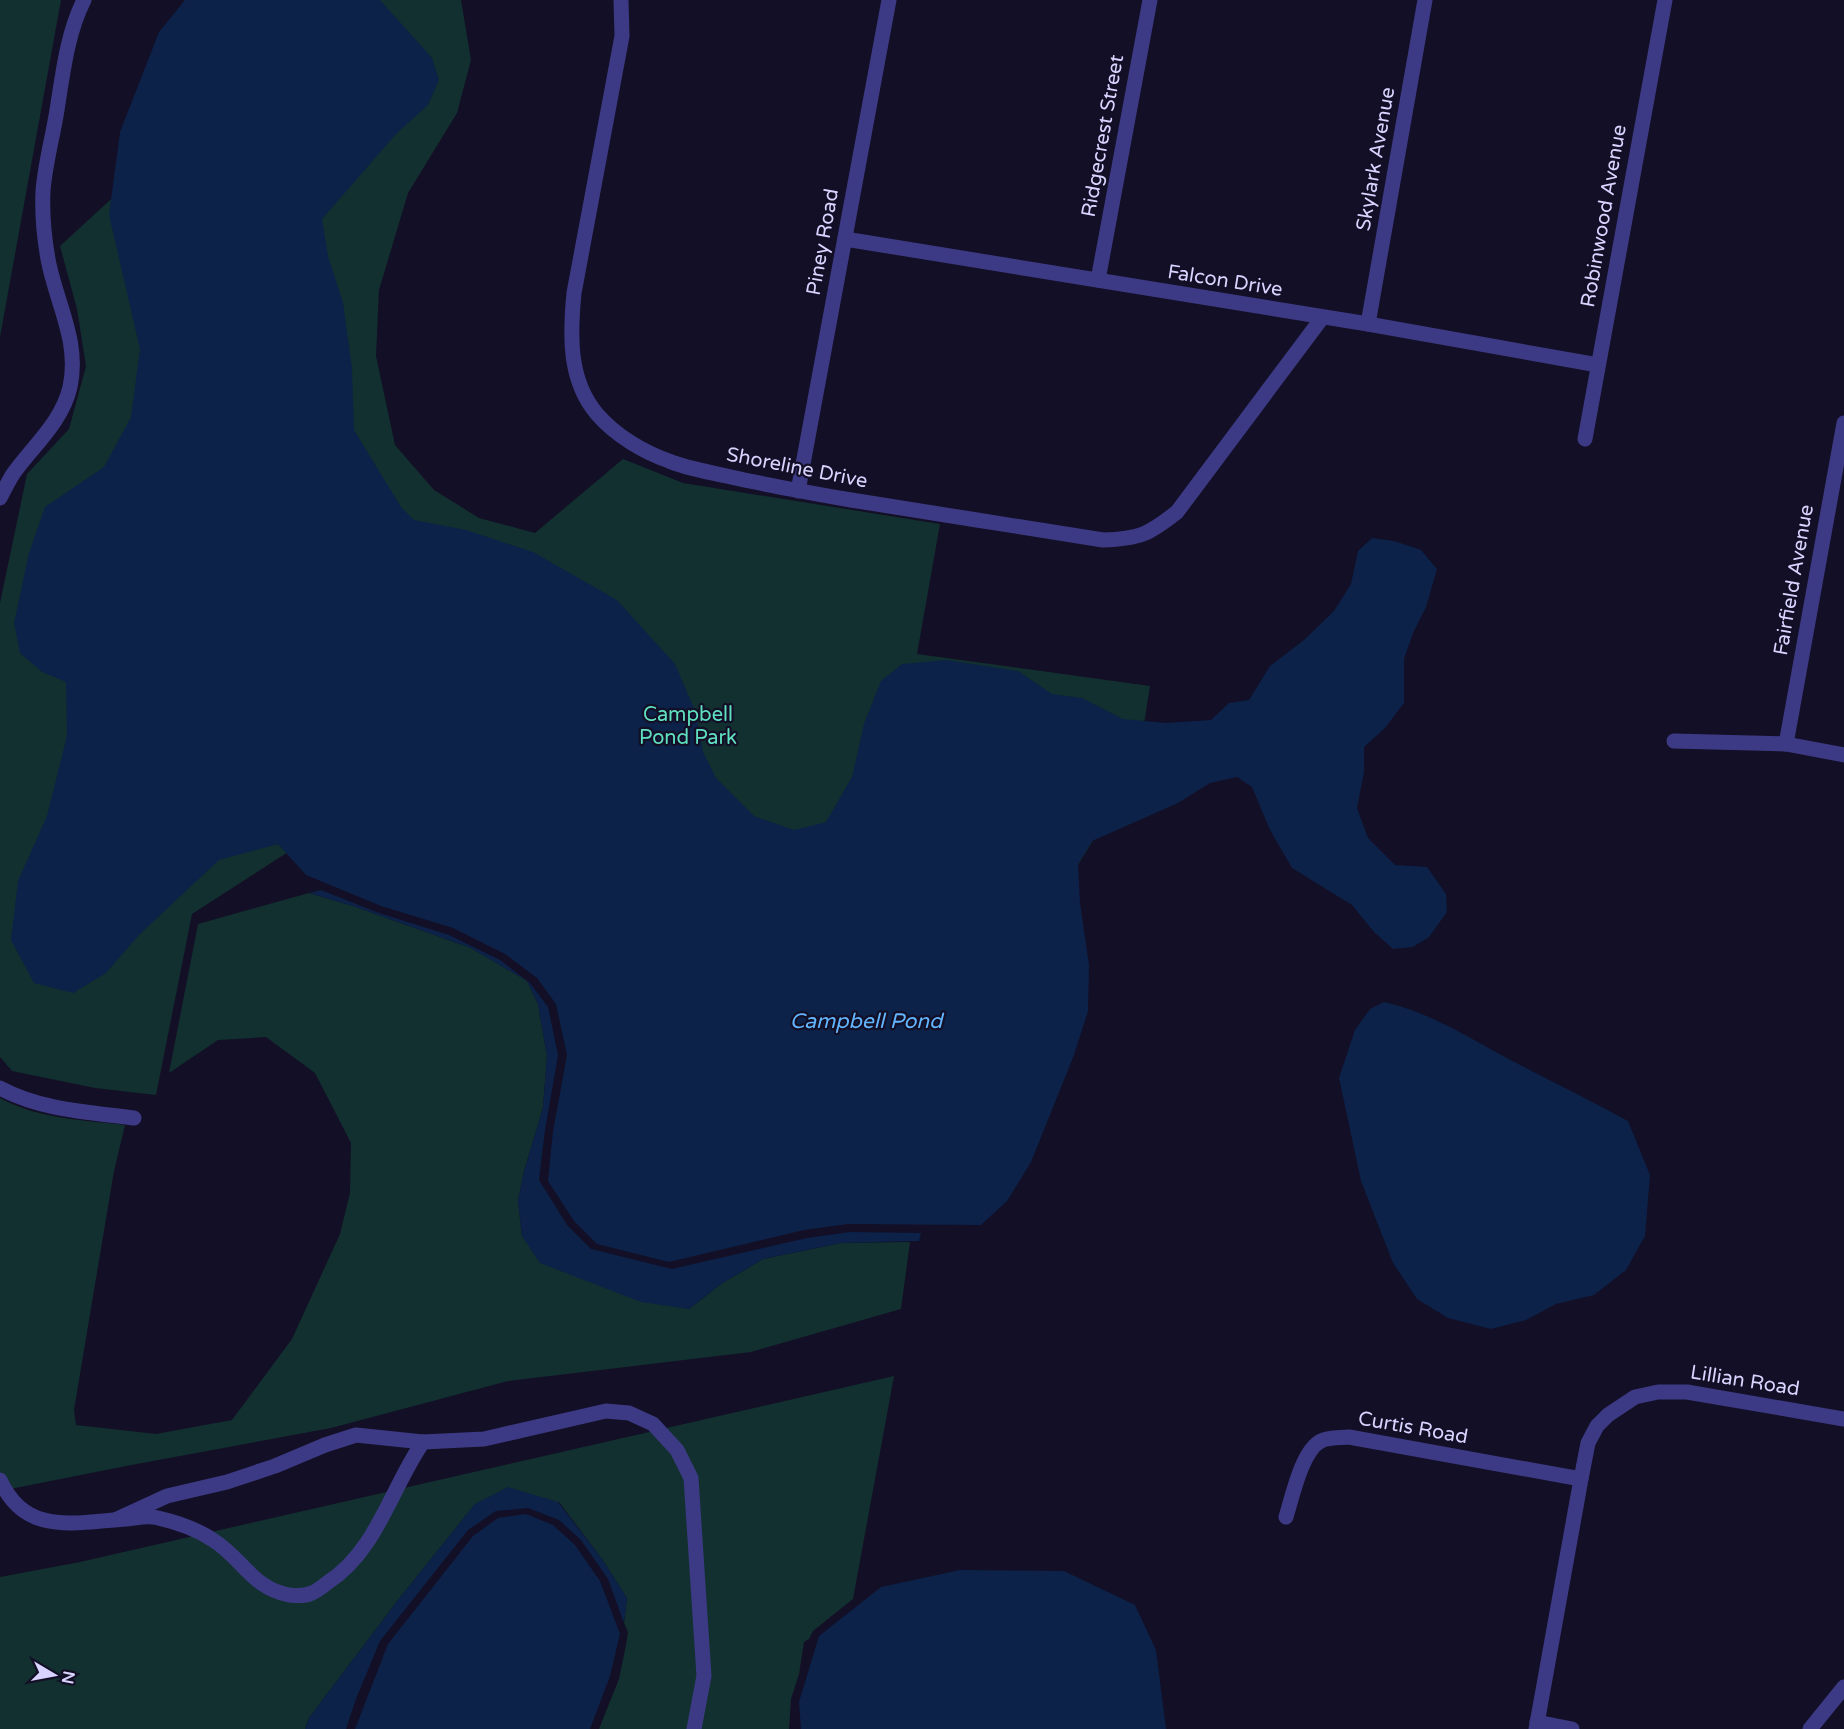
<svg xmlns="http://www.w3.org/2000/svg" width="1844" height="1729" viewBox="0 0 1844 1729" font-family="'Varela Round',sans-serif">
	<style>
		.green { fill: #12302f }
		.water { fill: #0c2248 }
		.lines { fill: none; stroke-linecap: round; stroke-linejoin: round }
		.minor { stroke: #3d3a85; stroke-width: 15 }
		.tertiary { stroke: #3d3a85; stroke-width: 15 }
		.labels { text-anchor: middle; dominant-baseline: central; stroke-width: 4.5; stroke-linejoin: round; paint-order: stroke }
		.street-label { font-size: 20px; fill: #d9d4ff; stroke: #130f26 }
		.park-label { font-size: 20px; fill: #5fe0c0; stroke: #130f26 }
		.water-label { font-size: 21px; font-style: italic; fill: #62b6ff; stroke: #130f26 }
	</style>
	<rect width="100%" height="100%" fill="#130f26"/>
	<!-- green -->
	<g class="green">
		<polygon points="0,0 61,0 0,337"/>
		<polygon points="328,0 461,0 471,60 457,113 408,193 379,290 376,356 395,445 434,490 479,518 535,533 623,459 683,483 940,524 917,654 1150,686 1137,768 879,1192 563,930 339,819 192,914 156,1095 95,1088 12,1071 0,1057 0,603 27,474 69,429 86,366 77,309 60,246"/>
		<path d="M 309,893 L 353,906 L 471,948 L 527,981 L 538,1004 L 547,1056 L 543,1108 L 524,1171 L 518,1201 L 522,1236 L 689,1309 L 721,1284 L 763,1259 L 841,1243 L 910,1242 L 901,1309 L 751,1352 L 508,1381 L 331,1428 L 126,1466 L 0,1491 L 0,1098 C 38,1119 83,1120 125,1125 L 114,1171 L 74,1410 L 76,1425 L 156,1434 L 232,1420 L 292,1339 L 340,1234 L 350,1193 L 351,1143 L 315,1073 L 266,1037 L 218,1040 L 169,1073 L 198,924 Z"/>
		<polygon points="894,1376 853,1599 813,1631 809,1639 804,1642 799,1674 791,1699 789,1729 599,1729 619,1679 626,1645 628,1632 624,1623 627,1598 602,1559 559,1502 475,1504 398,1600 309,1718 305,1729 0,1729 0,1577 80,1562"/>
	</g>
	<!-- water -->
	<g class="water">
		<polygon points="185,0 380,0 432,58 439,80 428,105 397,133 322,219 328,256 343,303 352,368 354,430 401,507 414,520 466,530 533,552 617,600 675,664 696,713 703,752 716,778 754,816 794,830 826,822 852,777 864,724 881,681 902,664 946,660 1018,671 1052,694 1082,698 1123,719 1166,723 1211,720 1229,703 1249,700 1270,666 1304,640 1334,611 1351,584 1358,551 1372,538 1394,541 1421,550 1437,569 1426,607 1413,633 1404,659 1404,703 1385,728 1364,747 1364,772 1357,808 1368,838 1395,865 1427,867 1446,894 1447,912 1429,937 1413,947 1393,949 1374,932 1352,905 1292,868 1270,830 1252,787 1237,777 1210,783 1178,803 1092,841 1078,864 1080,903 1089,965 1088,1011 1074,1055 1031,1162 1007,1201 981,1225 848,1224 804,1230 669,1262 597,1244 574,1221 548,1181 553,1131 567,1055 556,1004 537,978 505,954 453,928 381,906 306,875 278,844 219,860 139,935 106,973 73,993 34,983 11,940 18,881 47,816 67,736 66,682 42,672 20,653 14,623 29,553 45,507 104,467 131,417 140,349 109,215 120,132 159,32"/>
		<polygon points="321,890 379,913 449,935 500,960 530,983 548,1007 558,1055 545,1130 539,1180 567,1225 591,1249 672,1269 807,1238 850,1232 921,1233 919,1241 841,1243 763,1259 721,1284 689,1309 641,1302 540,1263 522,1236 518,1201 524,1171 543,1108 547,1056 538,1004 527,981 471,948 353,906 309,893"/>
		<path d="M 1384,1002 C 1431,1013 1464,1035 1505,1057 C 1546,1079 1588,1099 1628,1121 L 1650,1175 L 1645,1236 L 1626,1270 L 1594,1295 L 1556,1304 L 1526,1320 L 1491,1329 L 1448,1318 L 1417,1299 L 1393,1263 L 1361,1181 L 1339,1078 L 1355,1030 L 1370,1009 Z"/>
		<polygon points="508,1487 558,1502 602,1559 627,1598 624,1623 608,1579 581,1540 559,1520 528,1508 496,1511 468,1530 380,1641 356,1699 346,1729 305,1729 309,1718 398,1600 475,1504"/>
		<polygon points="526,1514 553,1525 575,1545 600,1581 620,1634 610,1676 590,1729 355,1729 388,1644 473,1536 498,1518"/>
		<polygon points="960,1570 1064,1571 1135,1605 1156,1650 1166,1729 801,1729 799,1702 819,1636 881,1587"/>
	</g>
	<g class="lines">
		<!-- minor -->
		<g class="minor">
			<path d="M 621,0 L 622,36 L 574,293 C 570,334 568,380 597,414 C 615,435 643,452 669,461 C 688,469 710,472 731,477 C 771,486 811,493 851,500 C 935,513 1019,527 1103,540 C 1140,539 1149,534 1177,512 L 1322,318"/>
			<polyline points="845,239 1368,324 1598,365"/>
			<polyline points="1098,280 1150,0"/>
			<polyline points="1368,324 1425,0"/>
			<polyline points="1585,439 1665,0"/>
			<polyline points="798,491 889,0"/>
			<path d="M 0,498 C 4,490 8,482 13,474 C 33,446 62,422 70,387 C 80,341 56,303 48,259 C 44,237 42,213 43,191 C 45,164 53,136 57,110 C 63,73 67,34 84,0"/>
			<polyline points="1674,741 1786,744 1844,755"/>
			<polyline points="1786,744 1844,423"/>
			<path d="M 0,1088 C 41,1110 88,1112 134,1118"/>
			<path d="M 0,1480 C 26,1537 75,1522 127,1519 C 137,1518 149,1515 158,1518 C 176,1522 198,1530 213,1540 C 242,1558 252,1588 289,1595 C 297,1596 305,1596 312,1593 C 317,1591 322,1587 327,1583 C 377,1551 391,1488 423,1442"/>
			<path d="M 1286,1517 C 1292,1498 1302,1450 1321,1441 C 1328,1437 1341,1438 1349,1437 L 1581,1479"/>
			<polyline points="117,1519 167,1496 227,1482 275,1466 325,1445 356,1435 423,1442 484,1439 606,1411 629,1413 653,1424 677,1450 691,1478 704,1676 694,1729"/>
			<polyline points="1537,1722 1572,1729"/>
			<polyline points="1536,1729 1581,1479 1588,1443 1597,1426 1608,1415 1635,1397 1658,1392 1687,1392 1844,1419"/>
		</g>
		<!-- tertiary -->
		<polyline class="tertiary" points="1810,1729 1844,1687"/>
	</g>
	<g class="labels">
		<!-- street labels -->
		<g class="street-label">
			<text transform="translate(1103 136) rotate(-80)">Ridgecrest Street</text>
			<text transform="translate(1376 159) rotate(-80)">Skylark Avenue</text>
			<text transform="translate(1604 216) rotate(-80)">Robinwood Avenue</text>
			<text transform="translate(823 242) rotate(-80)">Piney Road</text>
			<text transform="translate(1225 281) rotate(9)">Falcon Drive</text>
			<text transform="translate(797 468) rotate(11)">Shoreline Drive</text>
			<text transform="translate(1794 580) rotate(-80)">Fairfield Avenue</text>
			<text transform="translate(1745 1381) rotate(9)">Lillian Road</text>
			<text transform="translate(1413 1428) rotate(10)">Curtis Road</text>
		</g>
		<!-- park labels -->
		<g class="park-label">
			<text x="688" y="715">Campbell<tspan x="688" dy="23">Pond Park</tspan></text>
		</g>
		<!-- water labels -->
		<g class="water-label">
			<text x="866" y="1021">Campbell Pond</text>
		</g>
	</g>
	<!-- north arrow -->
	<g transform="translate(54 1675) rotate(100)" stroke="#130f26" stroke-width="4.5" paint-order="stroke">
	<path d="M0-4.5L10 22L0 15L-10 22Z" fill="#d9d4ff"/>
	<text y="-9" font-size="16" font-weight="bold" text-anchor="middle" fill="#d9d4ff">N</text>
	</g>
</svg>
